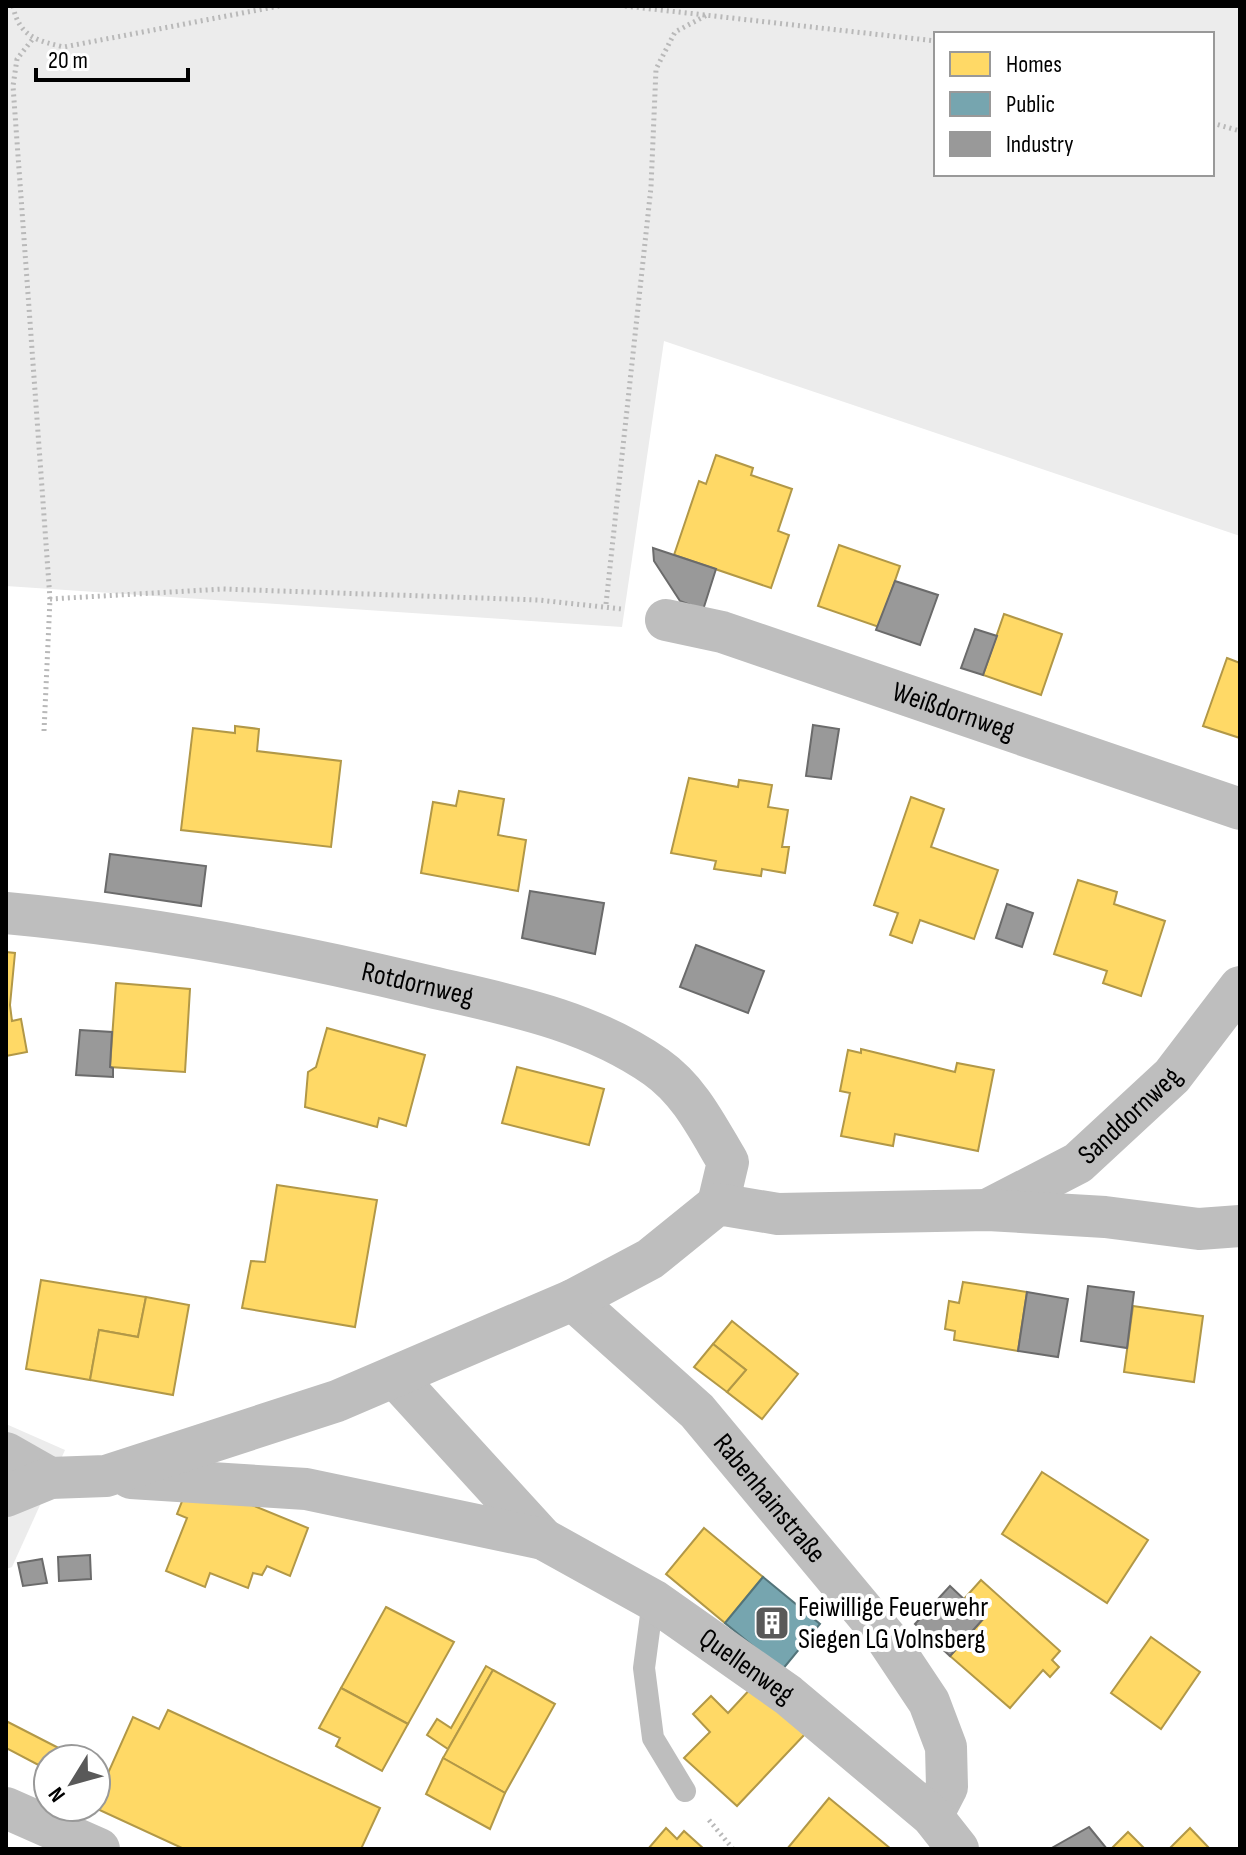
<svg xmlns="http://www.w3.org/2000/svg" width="1246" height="1855" viewBox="0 0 1246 1855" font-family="'Sofia Sans Condensed',sans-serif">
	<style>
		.green { fill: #ececec; fill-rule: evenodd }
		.homes { fill: #ffd966; stroke: #b29847; stroke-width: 2 }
		.public { fill: #76a5af; stroke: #53747a; stroke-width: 2 }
		.industry { fill: #999; stroke: #6b6b6b; stroke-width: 2 }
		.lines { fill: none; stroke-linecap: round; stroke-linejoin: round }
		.path { stroke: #b9b9b9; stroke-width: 5; stroke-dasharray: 2 4; stroke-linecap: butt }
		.service { stroke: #bebebe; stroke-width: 22 }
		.minor { stroke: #bebebe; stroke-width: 42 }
		.labels { text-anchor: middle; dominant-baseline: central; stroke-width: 8; stroke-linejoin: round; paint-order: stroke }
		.street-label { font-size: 28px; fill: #000; stroke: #fff }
		.poi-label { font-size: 28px; fill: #000; stroke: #fff; text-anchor: start }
	</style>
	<rect width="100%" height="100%" fill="#fff"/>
	<!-- green -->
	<g class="green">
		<path d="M 6,6 L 1240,6 L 1240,536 L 664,341 L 622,627 L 6,586 ZM 936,34 L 1212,34 L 1212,174 L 936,174 Z"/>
		<polygon points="6,1424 65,1450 12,1567 6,1569"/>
	</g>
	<!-- homes -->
	<g class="homes">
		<polygon points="716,455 753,468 751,475 792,489 778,531 789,535 771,588 674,555 699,481 706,484"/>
		<polygon points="839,545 900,566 879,627 818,606"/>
		<polygon points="1004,614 1062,634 1041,695 983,675"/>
		<polygon points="1227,658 1240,663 1240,738 1203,726"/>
		<polygon points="235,726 259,729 257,751 341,761 331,847 181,830 193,728 235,733"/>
		<polygon points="689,778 738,787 739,780 772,785 768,807 788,810 782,847 789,847 785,873 762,869 761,876 714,869 716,861 671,853"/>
		<polygon points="459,791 504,799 498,835 526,840 518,891 421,873 433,802 456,806"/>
		<polygon points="911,797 944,809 931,847 998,870 974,939 920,920 912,943 890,935 898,913 874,905"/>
		<polygon points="1078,880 1117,892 1114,904 1165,921 1141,996 1103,983 1107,971 1054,954"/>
		<polygon points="6,952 15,953 10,1005 12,1021 21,1019 27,1052 6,1056"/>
		<polygon points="116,983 190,989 185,1072 110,1067"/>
		<polygon points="327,1028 425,1055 406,1126 379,1118 377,1127 305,1107 308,1072 316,1067"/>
		<polygon points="861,1049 955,1072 957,1063 994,1070 978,1151 895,1134 893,1146 841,1136 850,1093 840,1091 848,1050 861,1053"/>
		<polygon points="517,1067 604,1089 589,1145 502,1123"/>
		<polygon points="277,1185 377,1200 355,1327 242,1308 251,1261 265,1262"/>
		<polygon points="41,1280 146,1297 138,1337 99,1330 90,1380 26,1369"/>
		<polygon points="963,1282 1027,1292 1018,1351 954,1340 955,1331 945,1329 949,1301 959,1303"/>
		<polygon points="146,1297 189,1305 173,1395 90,1380 99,1330 138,1337"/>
		<polygon points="1133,1306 1203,1316 1194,1382 1124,1372"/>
		<polygon points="732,1321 798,1374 762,1419 727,1392 746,1370 713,1344"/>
		<polygon points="713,1344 746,1370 727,1392 694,1367"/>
		<polygon points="1042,1472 1148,1540 1107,1603 1002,1534"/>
		<polygon points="201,1484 308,1528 290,1576 267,1566 262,1575 253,1573 248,1588 210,1573 205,1587 166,1571 187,1518 177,1514 185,1494"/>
		<polygon points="704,1528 763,1577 725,1623 666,1574"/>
		<polygon points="981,1580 1060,1651 1052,1660 1059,1667 1050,1677 1043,1670 1010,1708 950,1656 984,1618 964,1599"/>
		<polygon points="386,1607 454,1642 408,1724 341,1688"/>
		<polygon points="1151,1637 1200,1672 1161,1729 1111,1693"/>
		<polygon points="486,1666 493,1670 448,1749 427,1735 437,1719 451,1728"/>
		<polygon points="493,1670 555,1704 505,1793 443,1758"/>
		<polygon points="754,1685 806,1733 737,1806 684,1758 710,1732 693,1714 711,1696 728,1713"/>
		<polygon points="341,1688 408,1724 382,1771 336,1746 340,1738 319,1728"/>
		<polygon points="168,1710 380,1808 361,1849 184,1849 93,1807 133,1717 159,1729"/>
		<polygon points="6,1721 80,1759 48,1759 48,1770 6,1748"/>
		<polygon points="443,1758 505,1793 490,1829 426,1794"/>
		<polygon points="829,1798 891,1849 787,1849"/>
		<polygon points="666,1828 677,1839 684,1831 704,1849 648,1849"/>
		<polygon points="1190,1828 1210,1849 1169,1849"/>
		<polygon points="1128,1832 1145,1849 1111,1849"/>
	</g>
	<!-- public -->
	<polygon class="public" points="763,1577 820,1624 782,1670 725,1623"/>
	<!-- industry -->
	<g class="industry">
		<polygon points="653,548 716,569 703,610 680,601 654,561"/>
		<polygon points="895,581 938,595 920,645 876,630"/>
		<polygon points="975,629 997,636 983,675 961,668"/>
		<polygon points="813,725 839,729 831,779 806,776"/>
		<polygon points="110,854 206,866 201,906 105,892"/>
		<polygon points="530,891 604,903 595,954 522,938"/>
		<polygon points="1007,904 1033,913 1022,947 996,938"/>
		<polygon points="696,945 764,971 748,1013 680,987"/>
		<polygon points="80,1030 112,1032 110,1067 113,1068 113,1077 76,1075"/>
		<polygon points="1088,1286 1134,1292 1127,1348 1081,1341"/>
		<polygon points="1027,1292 1068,1299 1058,1357 1018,1351"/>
		<polygon points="90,1555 91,1579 59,1581 58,1557"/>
		<polygon points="42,1559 47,1583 23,1586 18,1563"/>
		<polygon points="950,1586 984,1618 950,1656 915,1624"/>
		<polygon points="1089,1827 1107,1849 1050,1849"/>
	</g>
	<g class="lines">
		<!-- path -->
		<g class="path">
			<path d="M 13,6 C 19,37 38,41 64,47 L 279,6"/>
			<polyline points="625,6 936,41"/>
			<polyline points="32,40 17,59 13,86 50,599"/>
			<polyline points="1212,123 1240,131"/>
			<polyline points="606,604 651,187 656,69 675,32 707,15"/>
			<polyline points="44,731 50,599 223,589 538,600 622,609"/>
			<polyline points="709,1820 733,1849"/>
		</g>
		<!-- service -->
		<polyline class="service" points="653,1600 644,1668 653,1738 685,1791"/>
		<!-- minor -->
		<g class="minor">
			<path id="s1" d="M 666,620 L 722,632 L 1240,809"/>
			<path id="s2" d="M 6,913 C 147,926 286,952 423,985 C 504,1004 586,1018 656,1067 C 690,1091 707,1127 728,1162 L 718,1204"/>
			<path id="s3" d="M 989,1209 L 1078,1163 L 1172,1076 L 1240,987"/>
			<path id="s4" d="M 573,1300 L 697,1411 L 887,1639 L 929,1702 L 946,1747 L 947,1787 L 932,1816"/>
			<polyline points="395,1377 543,1539"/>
			<polyline points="6,1453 50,1478"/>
			<path id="s5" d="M 131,1478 L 306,1489 L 543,1539 L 653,1600 L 788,1695 L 932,1816 L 958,1849"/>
			<polyline points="6,1496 50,1478 106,1476 337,1401 573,1300 650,1259 718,1204 778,1214 988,1210 1105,1217 1199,1229 1240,1226"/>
			<polyline points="6,1808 99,1849"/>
		</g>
	</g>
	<!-- icons -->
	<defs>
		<symbol id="building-square" viewBox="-11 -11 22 22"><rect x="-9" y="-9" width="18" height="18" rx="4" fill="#595959" stroke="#fff"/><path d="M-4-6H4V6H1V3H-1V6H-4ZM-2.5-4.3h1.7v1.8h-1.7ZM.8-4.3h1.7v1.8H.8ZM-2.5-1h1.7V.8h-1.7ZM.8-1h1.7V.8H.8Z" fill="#fff"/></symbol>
	</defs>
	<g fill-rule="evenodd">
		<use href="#building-square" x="752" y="1603" width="40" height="40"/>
	</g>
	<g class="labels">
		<!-- street labels -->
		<g class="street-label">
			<text stroke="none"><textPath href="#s1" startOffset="302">Weißdornweg</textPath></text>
			<text stroke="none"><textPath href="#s2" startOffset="418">Rotdornweg</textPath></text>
			<text stroke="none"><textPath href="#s3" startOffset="170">Sanddornweg</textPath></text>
			<text stroke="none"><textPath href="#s4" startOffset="280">Rabenhainstraße</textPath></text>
			<text stroke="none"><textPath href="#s5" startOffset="658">Quellenweg</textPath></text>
		</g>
		<!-- poi labels -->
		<g class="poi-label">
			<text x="798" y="1607">Feiwillige Feuerwehr<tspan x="798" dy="32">Siegen LG Volnsberg</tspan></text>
		</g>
	</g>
	<!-- border -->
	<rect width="1246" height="1855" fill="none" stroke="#000000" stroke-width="16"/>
	<!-- legend -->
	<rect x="934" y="32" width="280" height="144" fill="#ffffff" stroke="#999999" stroke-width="2"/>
	<rect x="950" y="52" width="40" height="24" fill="#ffd966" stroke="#999999" stroke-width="2"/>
	<text x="1006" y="72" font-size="24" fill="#000000">Homes</text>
	<rect x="950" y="92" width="40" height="24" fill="#76a5af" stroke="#999999" stroke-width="2"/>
	<text x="1006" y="112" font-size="24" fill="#000000">Public</text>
	<rect x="950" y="132" width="40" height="24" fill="#999999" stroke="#999999" stroke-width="2"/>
	<text x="1006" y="152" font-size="24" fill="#000000">Industry</text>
	<!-- north arrow -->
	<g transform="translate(72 1783) rotate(233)"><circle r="38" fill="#ffffff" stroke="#999999" stroke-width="2"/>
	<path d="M0-6L14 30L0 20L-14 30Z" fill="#595959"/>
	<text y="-12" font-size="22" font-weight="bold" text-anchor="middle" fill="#000000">N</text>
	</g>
	<!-- scale -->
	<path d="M36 68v12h152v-12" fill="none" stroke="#000000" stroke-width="4"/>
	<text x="48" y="68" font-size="24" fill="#000000" stroke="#ffffff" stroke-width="6" paint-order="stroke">20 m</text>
</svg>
